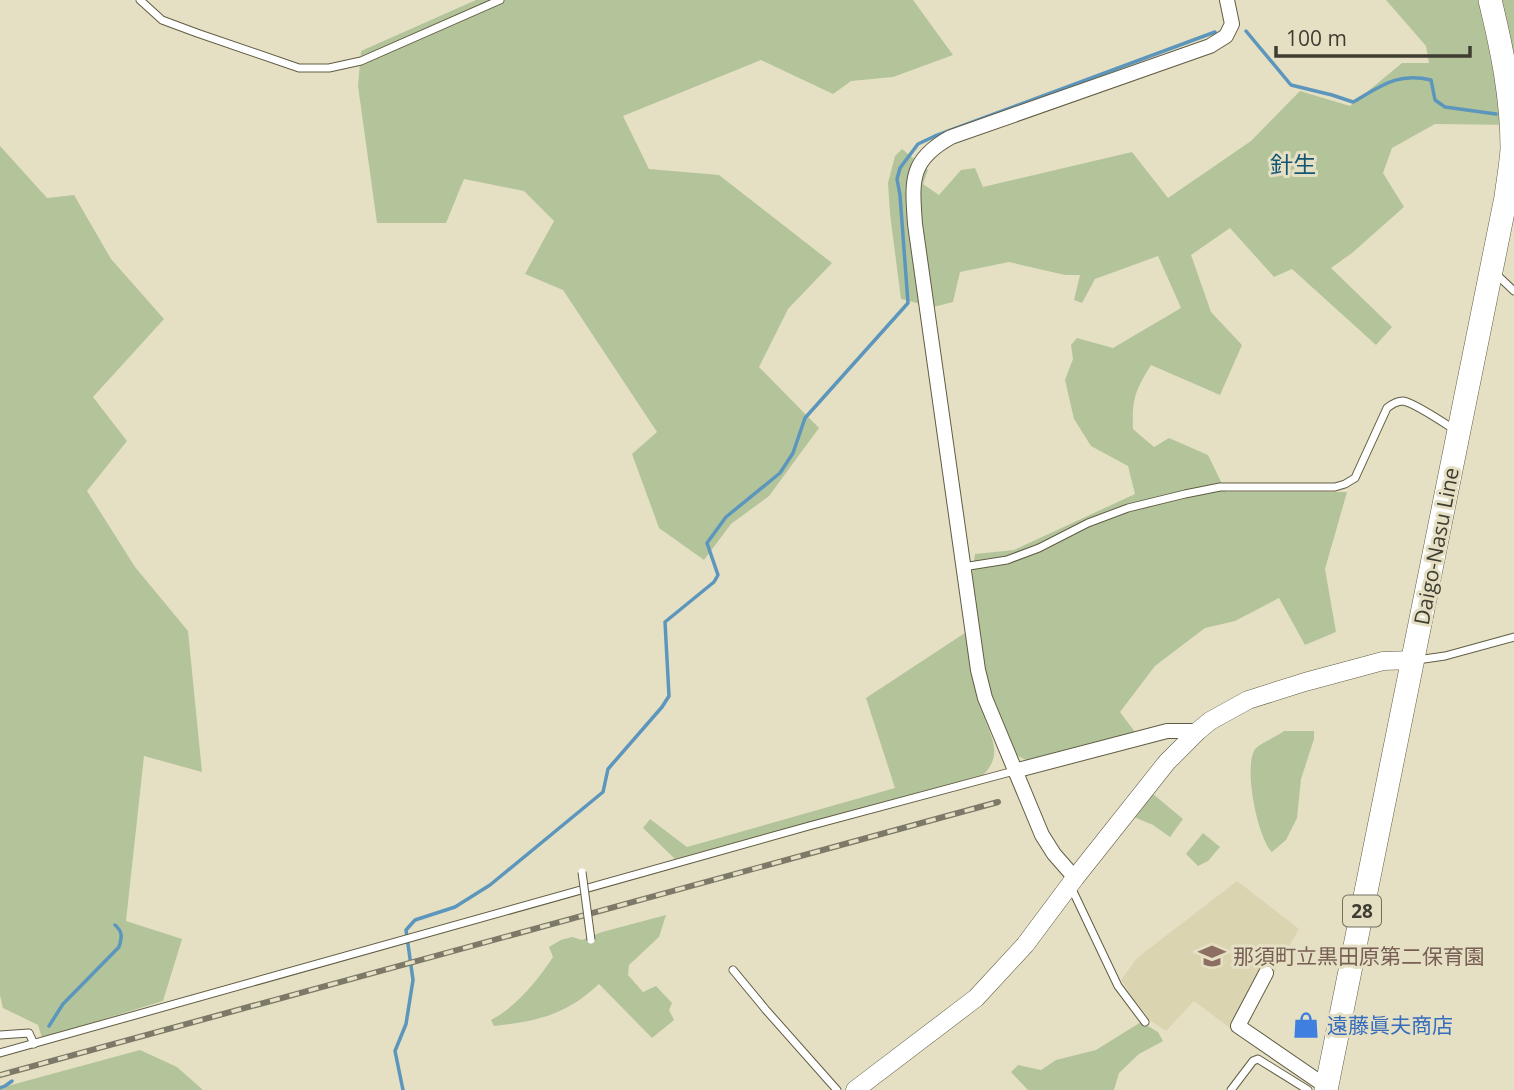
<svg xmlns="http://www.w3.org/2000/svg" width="1514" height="1090" viewBox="0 0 1514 1090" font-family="'Open Sans','Noto Sans JP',sans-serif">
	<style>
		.built { fill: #dad4b0 }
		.green { fill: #b3c49b }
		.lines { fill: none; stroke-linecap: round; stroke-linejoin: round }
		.stream { stroke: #5d96bc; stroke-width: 3.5 }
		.service-casing { stroke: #605c43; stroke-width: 9 }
		.minor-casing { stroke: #605c43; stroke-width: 16 }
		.tertiary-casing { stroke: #605c43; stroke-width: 19 }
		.primary-casing { stroke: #605c43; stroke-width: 24 }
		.service { stroke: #fff; stroke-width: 7 }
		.minor { stroke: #fff; stroke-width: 14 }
		.tertiary { stroke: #fff; stroke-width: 18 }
		.primary { stroke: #fff; stroke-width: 23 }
		.rail-casing { stroke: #7c7968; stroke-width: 6 }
		.rail { stroke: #e5e0c3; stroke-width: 3.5; stroke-dasharray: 10; stroke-linecap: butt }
		.service-bridge-casing { stroke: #605c43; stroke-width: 9; stroke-linecap: butt }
		.service-bridge { stroke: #fff; stroke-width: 7 }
		.labels { text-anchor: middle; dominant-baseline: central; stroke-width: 6; stroke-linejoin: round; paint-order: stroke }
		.shield { fill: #e5e0c3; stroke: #716e5e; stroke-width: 2 }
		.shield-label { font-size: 19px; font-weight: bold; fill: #3f3d32 }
		.street-label { font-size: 21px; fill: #3f3d32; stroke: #e5e0c3 }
		.education-label { font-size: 21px; fill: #785e54; stroke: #e5e0c3; text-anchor: start }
		.shop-label { font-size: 21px; fill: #366cbe; stroke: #e5e0c3; text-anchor: start }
		.neighbourhood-label { font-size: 23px; fill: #135673; stroke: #e5e0c3 }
	</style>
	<rect width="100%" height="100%" fill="#e5e0c3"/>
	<!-- built -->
	<polygon class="built" points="1237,881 1299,929 1238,1034 1194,1001 1166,1031 1151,1021 1134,1000 1121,980 1137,958"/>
	<!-- green -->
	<g class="green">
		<polygon points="476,0 913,0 953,55 893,77 851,81 833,94 761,60 623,116 649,169 719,175 832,263 788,309 759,367 819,428 769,496 731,524 704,560 659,528 632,454 657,432 563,290 525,274 554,221 524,191 464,179 446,223 377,223 358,86 361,51"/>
		<path d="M 1386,0 L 1514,0 L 1514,125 L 1435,124 L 1392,148 L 1383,173 L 1404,207 L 1352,253 L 1331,268 L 1392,327 L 1376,345 L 1292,269 L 1274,277 L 1230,228 L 1191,255 L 1211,312 L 1242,345 L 1220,395 L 1151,365 C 1135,391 1132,399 1133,429 L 1154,447 L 1169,438 L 1208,455 L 1226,492 L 1347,492 L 1325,569 L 1336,632 L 1305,645 L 1279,598 L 1235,621 L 1205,628 L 1155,666 L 1120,712 L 1135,732 L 1030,762 L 1014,754 L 996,714 L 985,719 C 993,741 1002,756 983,775 L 675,859 L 643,828 L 650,819 L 687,847 L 895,788 L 866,698 L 977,625 L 972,574 L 975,554 L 1014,550 L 1135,494 L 1128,466 L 1091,446 L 1074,419 L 1065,380 L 1073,359 L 1071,345 L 1077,338 L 1113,348 L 1181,308 L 1158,256 L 1095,279 L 1082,303 L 1074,300 L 1080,275 L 1065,275 L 1009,262 L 960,272 L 953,302 L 933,307 L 901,299 L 890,214 L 888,183 L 895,156 L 902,149 L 928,170 L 923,184 L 939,195 L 961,170 L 975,168 L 983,187 L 1132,152 L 1168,198 L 1251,141 L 1300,91 L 1350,106 L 1402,63 L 1429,63 L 1426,46 Z"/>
		<polygon points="0,146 47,198 74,195 111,259 164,319 93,397 127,441 87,491 135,567 188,631 202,772 144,756 126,921 182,939 163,1001 42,1038 38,1025 3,1008 0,995"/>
		<path d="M 1284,731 L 1314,731 L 1314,739 L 1301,779 L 1297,818 L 1286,840 L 1272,852 C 1258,840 1242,764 1256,748 C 1262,743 1277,736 1284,731 Z"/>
		<polygon points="1153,794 1183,819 1170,837 1153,825 1134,817"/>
		<polygon points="1203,833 1220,847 1208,861 1198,866 1186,854"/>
		<path d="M 666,915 L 659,937 L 629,965 L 628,975 L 643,992 L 656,986 L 672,1003 L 669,1010 L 674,1020 L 652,1038 L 599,984 C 566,1015 538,1021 494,1026 L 491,1020 C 517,1006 537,981 553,957 L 549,947 L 561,940 L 572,937 L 582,940 L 602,932 Z"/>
		<polygon points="1141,1022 1158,1032 1163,1041 1139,1054 1119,1073 1114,1090 1028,1090 1011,1072 1018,1065 1041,1070 1056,1060 1096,1050"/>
		<polygon points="140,1050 177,1067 203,1090 0,1090 0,1088"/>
	</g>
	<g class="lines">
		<!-- stream -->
		<g class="stream">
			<path d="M 1246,31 L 1291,85 L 1332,95 L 1353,102 C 1381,86 1397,72 1431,80 L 1435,100 L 1445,107 L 1496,114"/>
			<path d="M 49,1026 L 63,1004 L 119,947 C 122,937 123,932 115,925"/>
			<polyline points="0,1088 5,1086 12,1081"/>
			<polyline points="403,1090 395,1051 406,1024 413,980 406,930 415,920 455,907 490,885 603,792 608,769 662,707 669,696 665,622 714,582 718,575 707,543 726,517 780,473 793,453 805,418 908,303 900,195 897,179 900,168 918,144 935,136 1215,32"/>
		</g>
		<defs>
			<g id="service">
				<polyline points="140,0 162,20 197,33 299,68 329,68 361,61 500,0"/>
				<polyline points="1494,272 1514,291"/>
				<path d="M 963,567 L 1007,560 L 1039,548 L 1088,523 L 1128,508 L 1185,494 L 1220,487 L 1335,487 L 1345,484 L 1355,478 L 1387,408 C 1392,404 1397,401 1403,401 C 1415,403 1444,423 1455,430"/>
				<polyline points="1417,660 1445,656 1514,637"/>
				<polyline points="1070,885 1118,986 1145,1022"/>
				<polyline points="733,970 766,1010 837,1090"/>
				<polyline points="0,1035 29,1033 34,1044"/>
				<polyline points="0,1053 809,826 1014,771"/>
				<polyline points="1231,1090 1253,1061 1258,1059 1308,1090"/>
			</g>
			<g id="minor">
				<polyline points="1014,771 1167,731 1198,731"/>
				<path d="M 1075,878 L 1054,854 L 1042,835 L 985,698 L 978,670 L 915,224 C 912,181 909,160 951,137 L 1210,46 L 1226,36 L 1232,24 L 1227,0"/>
				<polyline points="1266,973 1238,1026 1327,1087"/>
			</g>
			<polyline id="tertiary" points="855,1090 976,998 1025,945 1075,878 1167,762 1198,731 1210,721 1248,700 1305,682 1383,661 1413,660"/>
			<path id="primary" d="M 1326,1090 L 1506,197 C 1508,181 1511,165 1512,149 C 1512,98 1502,49 1490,0"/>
		</defs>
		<!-- service casing -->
		<use href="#service" class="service-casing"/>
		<!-- minor casing -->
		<use href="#minor" class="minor-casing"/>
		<!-- tertiary casing -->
		<use href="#tertiary" class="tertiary-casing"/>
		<!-- primary casing -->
		<use href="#primary" class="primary-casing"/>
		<!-- service -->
		<use href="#service" class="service"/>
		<!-- minor -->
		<use href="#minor" class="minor"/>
		<!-- tertiary -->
		<use href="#tertiary" class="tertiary"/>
		<!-- primary -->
		<use href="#primary" class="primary"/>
		<defs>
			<polyline id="rail" points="0,1075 998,802"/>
		</defs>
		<!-- rail casing -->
		<use href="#rail" class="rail-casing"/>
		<!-- rail -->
		<use href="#rail" class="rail"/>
		<defs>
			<polyline id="service-bridge" points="582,872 591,940"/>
		</defs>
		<!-- service-bridge casing -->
		<use href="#service-bridge" class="service-bridge-casing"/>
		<!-- service-bridge -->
		<use href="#service-bridge" class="service-bridge"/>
	</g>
	<!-- icons -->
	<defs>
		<symbol id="school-bare" viewBox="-9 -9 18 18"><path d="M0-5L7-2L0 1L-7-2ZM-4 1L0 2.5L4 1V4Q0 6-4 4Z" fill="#8d6e63" stroke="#e5e0c3" stroke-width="2.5" paint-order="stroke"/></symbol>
		<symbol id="shop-bare" viewBox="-9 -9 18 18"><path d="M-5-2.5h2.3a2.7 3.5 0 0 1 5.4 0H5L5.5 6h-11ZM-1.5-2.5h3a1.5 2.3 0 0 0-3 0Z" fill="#3f7fe0" stroke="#e5e0c3" stroke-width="2.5" paint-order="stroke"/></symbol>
	</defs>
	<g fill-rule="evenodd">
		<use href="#school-bare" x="1193" y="937" width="38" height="38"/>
		<use href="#shop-bare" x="1287" y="1006" width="38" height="38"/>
	</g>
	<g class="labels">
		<!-- shield labels -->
		<rect class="shield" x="1343" y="895.5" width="38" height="31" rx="5"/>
		<g class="shield-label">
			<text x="1362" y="911">28</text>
		</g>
		<!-- street labels -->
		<g class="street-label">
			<text transform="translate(1436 546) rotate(-79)">Daigo-Nasu Line</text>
		</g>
		<!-- education labels -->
		<g class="education-label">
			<text x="1233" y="956">那須町立黒田原第二保育園</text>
		</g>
		<!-- shop labels -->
		<g class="shop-label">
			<text x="1327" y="1025">遠藤眞夫商店</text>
		</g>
		<!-- neighbourhood labels -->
		<g class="neighbourhood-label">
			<text x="1293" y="164">針生</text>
		</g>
	</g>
	<!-- scale -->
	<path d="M1276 46v10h194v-10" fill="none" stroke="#3f3d32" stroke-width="3.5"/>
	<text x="1286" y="46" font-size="21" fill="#3f3d32" stroke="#e5e0c3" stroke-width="5" paint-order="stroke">100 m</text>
</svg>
